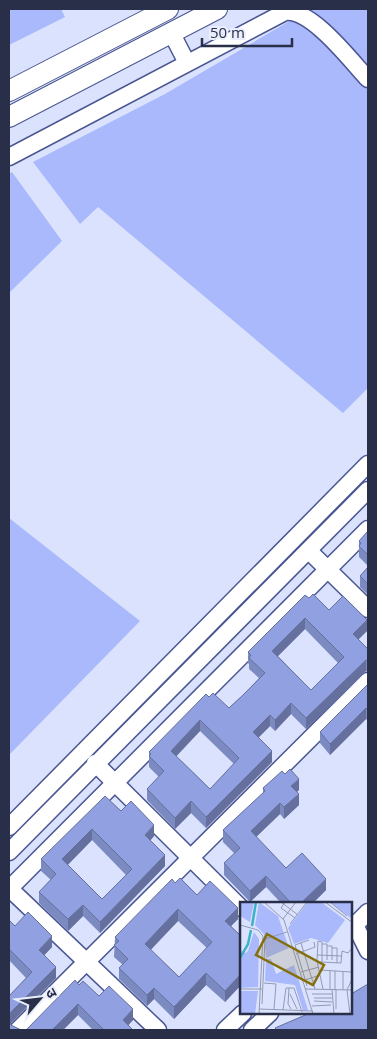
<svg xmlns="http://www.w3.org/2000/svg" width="377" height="1039" viewBox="0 0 377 1039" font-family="'Open Sans','Noto Sans Devanagari',sans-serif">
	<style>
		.green { fill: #a9b9fb }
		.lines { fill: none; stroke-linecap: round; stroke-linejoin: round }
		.minor-casing { stroke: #4a5691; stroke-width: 19 }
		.major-casing { stroke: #4a5691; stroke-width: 22 }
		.minor { stroke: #fff; stroke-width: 16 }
		.major { stroke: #fff; stroke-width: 20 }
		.wall { fill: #7c8ac2; fill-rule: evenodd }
		.shaded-wall { fill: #65709e }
		.building { fill: #90a0e1; stroke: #65709e; fill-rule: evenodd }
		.inset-river { fill: none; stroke: #3cb2c9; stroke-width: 2.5 }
		.inset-road { fill: none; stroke: #939ab5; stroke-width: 1 }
		.view { fill: #856e0c; fill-opacity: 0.15; stroke: #856e0c; stroke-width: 2.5 }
		.inset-edge { fill: none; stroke: #292f49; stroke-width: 2.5 }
	</style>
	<rect width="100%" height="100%" fill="#dae2fd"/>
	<!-- green -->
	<g class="green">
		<polygon points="9,9 61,9 65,17 9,45"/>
		<polygon points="310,9 368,9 368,388 343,413 98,207 80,224 33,162 165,94"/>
		<polygon points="12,172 62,241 9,293 9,174"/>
		<polygon points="9,518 140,621 9,755"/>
	</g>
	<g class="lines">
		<defs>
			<g id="minor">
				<polyline points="171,32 187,63"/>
				<path d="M 9,157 L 285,12 C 311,8 351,61 368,79"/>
				<polyline points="309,551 368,609"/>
				<polyline points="95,763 241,908"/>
				<polyline points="9,827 368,464"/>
				<polyline points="9,852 368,490"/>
				<polyline points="9,888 158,1030"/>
				<polyline points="9,889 368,529"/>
				<polyline points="355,925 368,951"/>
				<polyline points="351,929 368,912"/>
				<polyline points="18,1030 368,681"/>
				<polyline points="225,1030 243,1013"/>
				<polyline points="252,1030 270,1013"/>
			</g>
			<g id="major">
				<polyline points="9,91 168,9"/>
				<polyline points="9,117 217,9"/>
			</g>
		</defs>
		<!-- minor casing -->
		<use href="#minor" class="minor-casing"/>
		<!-- major casing -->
		<use href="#major" class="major-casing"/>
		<!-- minor -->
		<use href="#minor" class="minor"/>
		<!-- major -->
		<use href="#major" class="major"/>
	</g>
	<!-- wall -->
	<g class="wall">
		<polygon points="368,531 368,566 359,557 359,541"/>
		<polygon points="368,567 368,595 360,587 360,576"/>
		<path d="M 309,598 L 367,631 L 358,639 L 368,649 L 368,672 L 366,671 L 306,729 L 291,714 L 275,731 L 270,726 L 258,738 L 272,762 L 206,828 L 191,813 L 175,829 L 147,800 L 147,789 L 159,777 L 149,767 L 149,752 L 209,697 L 229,708 L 243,695 L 259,678 L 249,669 L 249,664 L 248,663 L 248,652 ZM 305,629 L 338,663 L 311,690 L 278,656 ZM 200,731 L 234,764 L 210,789 L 176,756 Z"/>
		<polygon points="368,684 368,721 366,719 330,755 320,743 320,732"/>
		<polygon points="263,788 299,790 297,792 299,805 284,819 280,814 256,837 286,868 326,890 313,903 281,903 266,887 250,902 224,875 224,863 235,854 223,842 223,830 263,793"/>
		<path d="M 121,811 L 154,836 L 150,841 L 165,866 L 100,933 L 83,916 L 68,931 L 39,903 L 39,892 L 51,880 L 41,871 L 41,859 ZM 92,840 L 126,875 L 102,899 L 67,865 Z"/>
		<path d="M 175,883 L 238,919 L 231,926 L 241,936 L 241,985 L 225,1002 L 206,985 L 174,1019 L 154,999 L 147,1006 L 119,979 L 119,968 L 123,965 L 114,957 L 115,937 ZM 178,921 L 207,948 L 179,977 L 150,950 Z"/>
		<polygon points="9,920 15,926 52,947 44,955 56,978 11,1023 11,1025 21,1030 9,1030 9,996 26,978 9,960"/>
		<polygon points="79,985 99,996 133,1020 128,1025 133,1030 93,1030 78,1015 63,1030"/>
	</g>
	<!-- shaded-wall -->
	<g class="shaded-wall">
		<polygon points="305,618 305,629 272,662 272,651"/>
		<polygon points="367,620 367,631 353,645 353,634"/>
		<polygon points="366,660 366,671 306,729 306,718"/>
		<polygon points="291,703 291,714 275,731 275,720"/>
		<polygon points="366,708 366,719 330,755 330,744"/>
		<polygon points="270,715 270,726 253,743 253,732"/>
		<polygon points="200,720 200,731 171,762 171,751"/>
		<polygon points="272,751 272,762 206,828 206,817"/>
		<polygon points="299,779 299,790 291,797 291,786"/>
		<polygon points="299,794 299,805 284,819 284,807"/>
		<polygon points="191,801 191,813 175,829 175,818"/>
		<polygon points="280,803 280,814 251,842 251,831"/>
		<polygon points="154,825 154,836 145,846 145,835"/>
		<polygon points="92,829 92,840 62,871 62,859"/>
		<polygon points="165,855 165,866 100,933 100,922"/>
		<polygon points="266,876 266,887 250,902 250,891"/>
		<polygon points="326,879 326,890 313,903 301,903"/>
		<polygon points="83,905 83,916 68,931 68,919"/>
		<polygon points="238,908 238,919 225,932 225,921"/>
		<polygon points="178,909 178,921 145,956 145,944"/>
		<polygon points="52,936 52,947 39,961 39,950"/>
		<polygon points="56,967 56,978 11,1023 9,1027 9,1016 11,1012"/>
		<polygon points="206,973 206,985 174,1019 174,1007"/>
		<polygon points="241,974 241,985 225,1002 225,991"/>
		<polygon points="154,988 154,999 147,1006 147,995"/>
		<polygon points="78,1004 78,1015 63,1030 52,1030"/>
		<polygon points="133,1009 133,1020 124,1030 123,1020"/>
	</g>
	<!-- building -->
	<g class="building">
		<polygon points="368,531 368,555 359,546 361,543 359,541"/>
		<polygon points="368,567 368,584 360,576"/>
		<path d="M 313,594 L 329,610 L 343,596 L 367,620 L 353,634 L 368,649 L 368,661 L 366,660 L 306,718 L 291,703 L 275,720 L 270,715 L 253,732 L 272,751 L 206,817 L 191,801 L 175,818 L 147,789 L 164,771 L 149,756 L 151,754 L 149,752 L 206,694 L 209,697 L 213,693 L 229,708 L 243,695 L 265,673 L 249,658 L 251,655 L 248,652 L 305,595 L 309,598 ZM 305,618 L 344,657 L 311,690 L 272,651 ZM 200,720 L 239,758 L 210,789 L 171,751 Z"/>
		<polygon points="368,684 368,710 366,708 330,744 320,732"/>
		<polygon points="290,769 299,779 291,786 299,794 284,807 280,803 251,831 286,868 302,853 326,879 301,903 291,903 266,876 250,891 224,863 240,848 223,830 265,791 263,788 282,771 285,774"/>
		<path d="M 105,796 L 121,811 L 131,801 L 154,825 L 145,835 L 165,855 L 100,922 L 83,905 L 68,919 L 39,892 L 56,874 L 41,859 ZM 92,829 L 132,869 L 102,899 L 62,859 Z"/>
		<path d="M 180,878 L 197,895 L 210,881 L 238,908 L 225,921 L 241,936 L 241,974 L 225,991 L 206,973 L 174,1007 L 154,988 L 147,995 L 119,968 L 128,959 L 114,945 L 119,941 L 115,937 L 172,879 L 175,883 ZM 178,909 L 212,942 L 179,977 L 145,944 Z"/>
		<polygon points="28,912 52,936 39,950 56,967 11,1012 9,1016 9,996 32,972 9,949 9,920 15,926"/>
		<polygon points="75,980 79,985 83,981 99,996 109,986 133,1009 123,1020 133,1030 104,1030 78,1004 52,1030 26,1030"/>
		<polygon points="368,984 368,1030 277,1030 275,1028 310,1013 351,1013 351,994"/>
		<polygon points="9,1018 11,1025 21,1030 10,1030 9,1029"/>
	</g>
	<!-- overview -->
	<g transform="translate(240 902)">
		<rect width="112" height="112" fill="#dae2fd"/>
		<path d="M 14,0 L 10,20 L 0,14 L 0,1 ZM 19,0 L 38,14 L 49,46 L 26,56 L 24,32 L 15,23 ZM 68,0 L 81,0 L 105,18 L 88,41 L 71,36 L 54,42 L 48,26 ZM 90,0 L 112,0 L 112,17 ZM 14,30 L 19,37 L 18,85 L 0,86 L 0,48 L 6,51 L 8,49 ZM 26,57 L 31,57 L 36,72 L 54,63 L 68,108 L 63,109 L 55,83 L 25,79 ZM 0,89 L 18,89 L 15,112 L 0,112 Z" fill="#a9b9fb"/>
		<path class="inset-river" d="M 12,24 L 16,0M 0,56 L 8,42 L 11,28"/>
		<path class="inset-road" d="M 24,0 L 44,18 L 73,112M 41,0 L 58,13M 45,0 L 41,6 L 55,16M 85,0 L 113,21M 90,0 L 107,14M 43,17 L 56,0M 50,22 L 67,0M 0,23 L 18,28 L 23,34 L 19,112M 61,41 L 75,87M 82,42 L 87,42 L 87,58M 87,44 L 92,44 L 92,58M 92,46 L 97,46 L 97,61M 56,52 L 75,45 L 74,40M 77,53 L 102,54M 80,60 L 101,61 L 102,49 L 108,51 L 113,45M 82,61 L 82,40 L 78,39 L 77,59 L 83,87M 80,68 L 111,70M 61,70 L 79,65M 65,78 L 80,73M 24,81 L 36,82 L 34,107M 67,84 L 55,43 L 69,38M 49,86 L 48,102 L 51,107M 0,87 L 22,87M 65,87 L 113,88M 90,87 L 90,69M 92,87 L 94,112M 95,88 L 95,69M 103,88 L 103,69M 50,92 L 57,107M 72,92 L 92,92M 74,96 L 92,96M 74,99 L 92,100M 22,102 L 25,37 L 47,30M 72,104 L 91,103M 19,107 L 73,109M 96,107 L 96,88M 43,108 L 46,86 L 54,86 L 62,110M 110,112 L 107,88 L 113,75"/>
		<path class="view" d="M 27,32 L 84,63 L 73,83 L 16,53 Z"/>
		<rect width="112" height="112" class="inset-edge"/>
	</g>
	<!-- border -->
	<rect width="377" height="1039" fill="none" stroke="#292f49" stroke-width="20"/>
	<!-- north arrow -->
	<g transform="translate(40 999) rotate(62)" stroke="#ebeffd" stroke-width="4" paint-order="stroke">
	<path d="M0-4L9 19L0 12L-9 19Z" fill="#292f49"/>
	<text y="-8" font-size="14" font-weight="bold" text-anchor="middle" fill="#292f49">उ</text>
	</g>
	<!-- scale -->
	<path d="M202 38v8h90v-8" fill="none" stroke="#292f49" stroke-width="2.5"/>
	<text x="210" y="38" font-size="15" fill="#292f49" stroke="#ebeffd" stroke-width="4" paint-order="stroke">50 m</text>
</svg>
